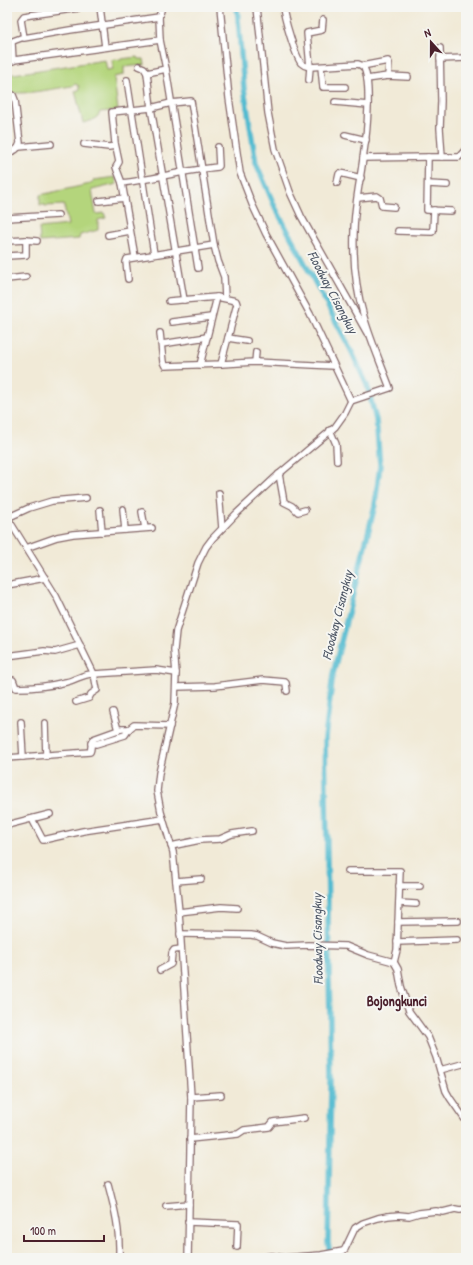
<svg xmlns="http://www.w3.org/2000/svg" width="473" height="1265" viewBox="0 0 473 1265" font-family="'Patrick Hand',sans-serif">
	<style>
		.green { fill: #b4d57c; stroke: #7f7a54 }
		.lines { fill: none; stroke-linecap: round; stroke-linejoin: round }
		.canal { stroke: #53bbd0; stroke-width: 5.5 }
		.minor-casing { stroke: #846667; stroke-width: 8 }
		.minor { stroke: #fff; stroke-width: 5.5 }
		.labels { text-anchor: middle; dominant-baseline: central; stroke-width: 4; stroke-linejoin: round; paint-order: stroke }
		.water-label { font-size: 13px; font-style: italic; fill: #4d5665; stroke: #f6f6f2 }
		.quarter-label { font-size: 14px; font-weight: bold; fill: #4a1f2b; stroke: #f6f6f2 }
	</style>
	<rect width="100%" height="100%" fill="#f6f6f2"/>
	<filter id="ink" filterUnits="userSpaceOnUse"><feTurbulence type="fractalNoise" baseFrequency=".025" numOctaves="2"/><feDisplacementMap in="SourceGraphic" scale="8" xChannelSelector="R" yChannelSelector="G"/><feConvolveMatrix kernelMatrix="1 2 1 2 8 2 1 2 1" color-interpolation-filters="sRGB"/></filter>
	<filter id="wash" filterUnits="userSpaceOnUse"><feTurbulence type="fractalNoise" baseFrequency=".012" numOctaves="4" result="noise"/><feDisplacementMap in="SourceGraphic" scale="16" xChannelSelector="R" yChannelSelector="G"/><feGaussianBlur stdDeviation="0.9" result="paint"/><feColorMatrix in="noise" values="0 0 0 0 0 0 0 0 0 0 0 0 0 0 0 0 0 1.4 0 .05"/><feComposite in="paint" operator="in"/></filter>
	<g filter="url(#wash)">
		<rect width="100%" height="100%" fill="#f1ead7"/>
		<!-- green -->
		<g class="green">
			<path d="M 138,57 L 139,59 L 144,59 L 145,65 L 124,67 L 124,75 L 114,77 L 118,110 L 100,112 C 97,120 90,121 83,123 L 75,91 L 79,90 L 79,86 L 75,84 L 72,86 C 58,88 19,96 7,92 L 7,75 L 105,60 L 107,70 L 113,69 L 112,60 Z"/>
			<polygon points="115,177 117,184 92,190 96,214 104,213 106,218 98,220 98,230 80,235 79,239 40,242 39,228 68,225 64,205 45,206 45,205 40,205 40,195 90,184 94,180"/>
		</g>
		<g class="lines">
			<!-- canal -->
			<polyline class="canal" points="237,7 244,88 256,163 275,207 351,350 367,385 376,420 380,465 375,505 333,674 325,738 331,1081 328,1243 331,1258"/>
		</g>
	</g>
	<g filter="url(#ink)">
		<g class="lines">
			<defs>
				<g id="minor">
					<polyline points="87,7 24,16 21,20 24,38 70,30 159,17"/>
					<polyline points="100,7 105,47"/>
					<polyline points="220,7 229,98 240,173 252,204 266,234 310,314 351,401"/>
					<polyline points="257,7 268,113 275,149 290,192 301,216 367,333"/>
					<polyline points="160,40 166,69 198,268"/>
					<polyline points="440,48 441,101 440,128 442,157"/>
					<polyline points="440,59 466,58"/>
					<polyline points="7,61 160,40 159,17 162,7"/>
					<polyline points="13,61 12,43 13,41 21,38"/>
					<polyline points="139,66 144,68 147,73 151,108 184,300"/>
					<polyline points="362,66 388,61 389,63 388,76"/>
					<polyline points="321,67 323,87 345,87"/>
					<polyline points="147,73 166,69"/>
					<polyline points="367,79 388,76 408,77"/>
					<polyline points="127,80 154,254"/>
					<polyline points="309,80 310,67 307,33 322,30 323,20"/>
					<path d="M 7,93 L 13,95 L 15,100 L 20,143 C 18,150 14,152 7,152"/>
					<polyline points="335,102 368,105"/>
					<polyline points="345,135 366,140"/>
					<polyline points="84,144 109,147 115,146"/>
					<polyline points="19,147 51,144"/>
					<polyline points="428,157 427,210 451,211"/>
					<polyline points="363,158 428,157 459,157 466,149"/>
					<path d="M 122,183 C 155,179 185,170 218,167 L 219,166 L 218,147"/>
					<polyline points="337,183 339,174 340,173 361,178"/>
					<polyline points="428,184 447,185"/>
					<polyline points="358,198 377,196 380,198 382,206 394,207"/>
					<polyline points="99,201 125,198"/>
					<polyline points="7,218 58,215"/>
					<polyline points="398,231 432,232 433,231 434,210"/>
					<polyline points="108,235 130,231"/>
					<polyline points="26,240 37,241"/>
					<polyline points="7,241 26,240 26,255 7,256"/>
					<polyline points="135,257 122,183 117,170 116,167 119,162 115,143 112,112 151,108 171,103 191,101 214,245 218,261 224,277 225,298"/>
					<polyline points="7,279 26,277"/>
					<polyline points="128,279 126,262 127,259 214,245"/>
					<polyline points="217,297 236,301 237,304 221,364"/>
					<polyline points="169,301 217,297 200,365"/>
					<polyline points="172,322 211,317"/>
					<polyline points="160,333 163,362 165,366 221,364 255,362 333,366"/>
					<polyline points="228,338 247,341"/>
					<polyline points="162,344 207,337"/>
					<polyline points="255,362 256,352"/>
					<polyline points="330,430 336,444 337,461"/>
					<polyline points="279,474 284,502 292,506 298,512 305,510"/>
					<polyline points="219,493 222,528"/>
					<polyline points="123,509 125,530"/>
					<polyline points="100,510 102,532"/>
					<polyline points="142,512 145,528"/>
					<polyline points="7,517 56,596 94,674 156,670 176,673"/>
					<polyline points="7,518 29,508 52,501 86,498"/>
					<polyline points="26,548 57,537 73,534 152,528"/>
					<polyline points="7,585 45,578"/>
					<polyline points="7,656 44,651 55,652 80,645"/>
					<path d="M 7,681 L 13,680 L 16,688 C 33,688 50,686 66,682 C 76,680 84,673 94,674 L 97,690 L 91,694 L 89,698 L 76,702"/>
					<polyline points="176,687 215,686 263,680 285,682 286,683 287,691"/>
					<polyline points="113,712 118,730"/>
					<polyline points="21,722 23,757"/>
					<polyline points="45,723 46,756"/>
					<polyline points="91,743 96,744 125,735 129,729 134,725 170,726"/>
					<path d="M 7,758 L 90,752 C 92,748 90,744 93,739 L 121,729 L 129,729"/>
					<polyline points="32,819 43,840 83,831 163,819"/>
					<polyline points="7,825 50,814"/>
					<polyline points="171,846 200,840 220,839 232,834 252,831"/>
					<polyline points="348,871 400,871 397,950 394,962"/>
					<polyline points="176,881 201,879"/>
					<polyline points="399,886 420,886"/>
					<polyline points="399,903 416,904"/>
					<polyline points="179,912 221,907 237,908"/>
					<polyline points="398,922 458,921"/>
					<polyline points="180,934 251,935 257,936 272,943 286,946 308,945 346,946 368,955 394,962 398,969 401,986 409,1011 428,1037 436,1057 446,1091 450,1098 466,1121"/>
					<polyline points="397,942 457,940"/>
					<polyline points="160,970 171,964 172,953 174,950 181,949"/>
					<polyline points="440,1070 466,1063"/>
					<polyline points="191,1097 221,1095"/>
					<polyline points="190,1139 238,1134 244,1130 269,1127 273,1122 304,1118"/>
					<path d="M 108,1184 C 115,1210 120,1230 119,1258"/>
					<polyline points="166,1206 189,1204"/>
					<polyline points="188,1222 238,1224 237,1247"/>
					<path d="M 188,1258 L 191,1097 L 179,912 L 173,852 L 161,812 L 157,791 L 159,773 L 175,703 L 176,673 L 174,650 L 176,631 L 198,563 L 206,547 L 212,539 L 236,514 L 279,474 L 335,427 L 345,413 L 351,401 L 390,388 C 381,364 371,341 364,317 C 356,290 353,260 354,232 C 354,205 361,178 364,151 C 367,133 372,80 363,66 L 358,64 L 310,67 C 306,66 304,66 301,63 C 295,55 284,18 283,7"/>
					<polyline points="260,1258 271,1256 284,1258 321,1255 343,1251 345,1249 355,1228 363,1223 378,1218 388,1216 399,1215 409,1216 419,1213 436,1211 443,1212 455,1209 460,1210 466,1209"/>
				</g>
			</defs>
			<!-- minor casing -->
			<use href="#minor" class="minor-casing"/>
			<!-- minor -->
			<use href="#minor" class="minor"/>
		</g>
	</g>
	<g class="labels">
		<!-- water labels -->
		<g class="water-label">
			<text transform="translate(333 292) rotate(62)">Floodway Cisangkuy</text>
			<text transform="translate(337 615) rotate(-76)">Floodway Cisangkuy</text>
			<text transform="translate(317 939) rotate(-91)">Floodway Cisangkuy</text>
		</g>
		<!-- quarter labels -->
		<g class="quarter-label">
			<text x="397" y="1000">Bojongkunci</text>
		</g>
	</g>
	<!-- margin -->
	<rect width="473" height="1265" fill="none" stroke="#f6f6f2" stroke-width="24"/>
	<!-- north arrow -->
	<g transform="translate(431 42) rotate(339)" stroke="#f6f6f2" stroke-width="3" paint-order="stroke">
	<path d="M0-3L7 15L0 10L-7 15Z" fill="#4a1f2b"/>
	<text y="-6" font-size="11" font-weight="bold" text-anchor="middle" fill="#4a1f2b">N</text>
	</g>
	<!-- scale -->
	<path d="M24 1235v6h80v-6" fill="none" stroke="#4a1f2b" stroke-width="2"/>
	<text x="30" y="1235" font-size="12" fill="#4a1f2b" stroke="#f6f6f2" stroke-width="3" paint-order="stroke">100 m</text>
</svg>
